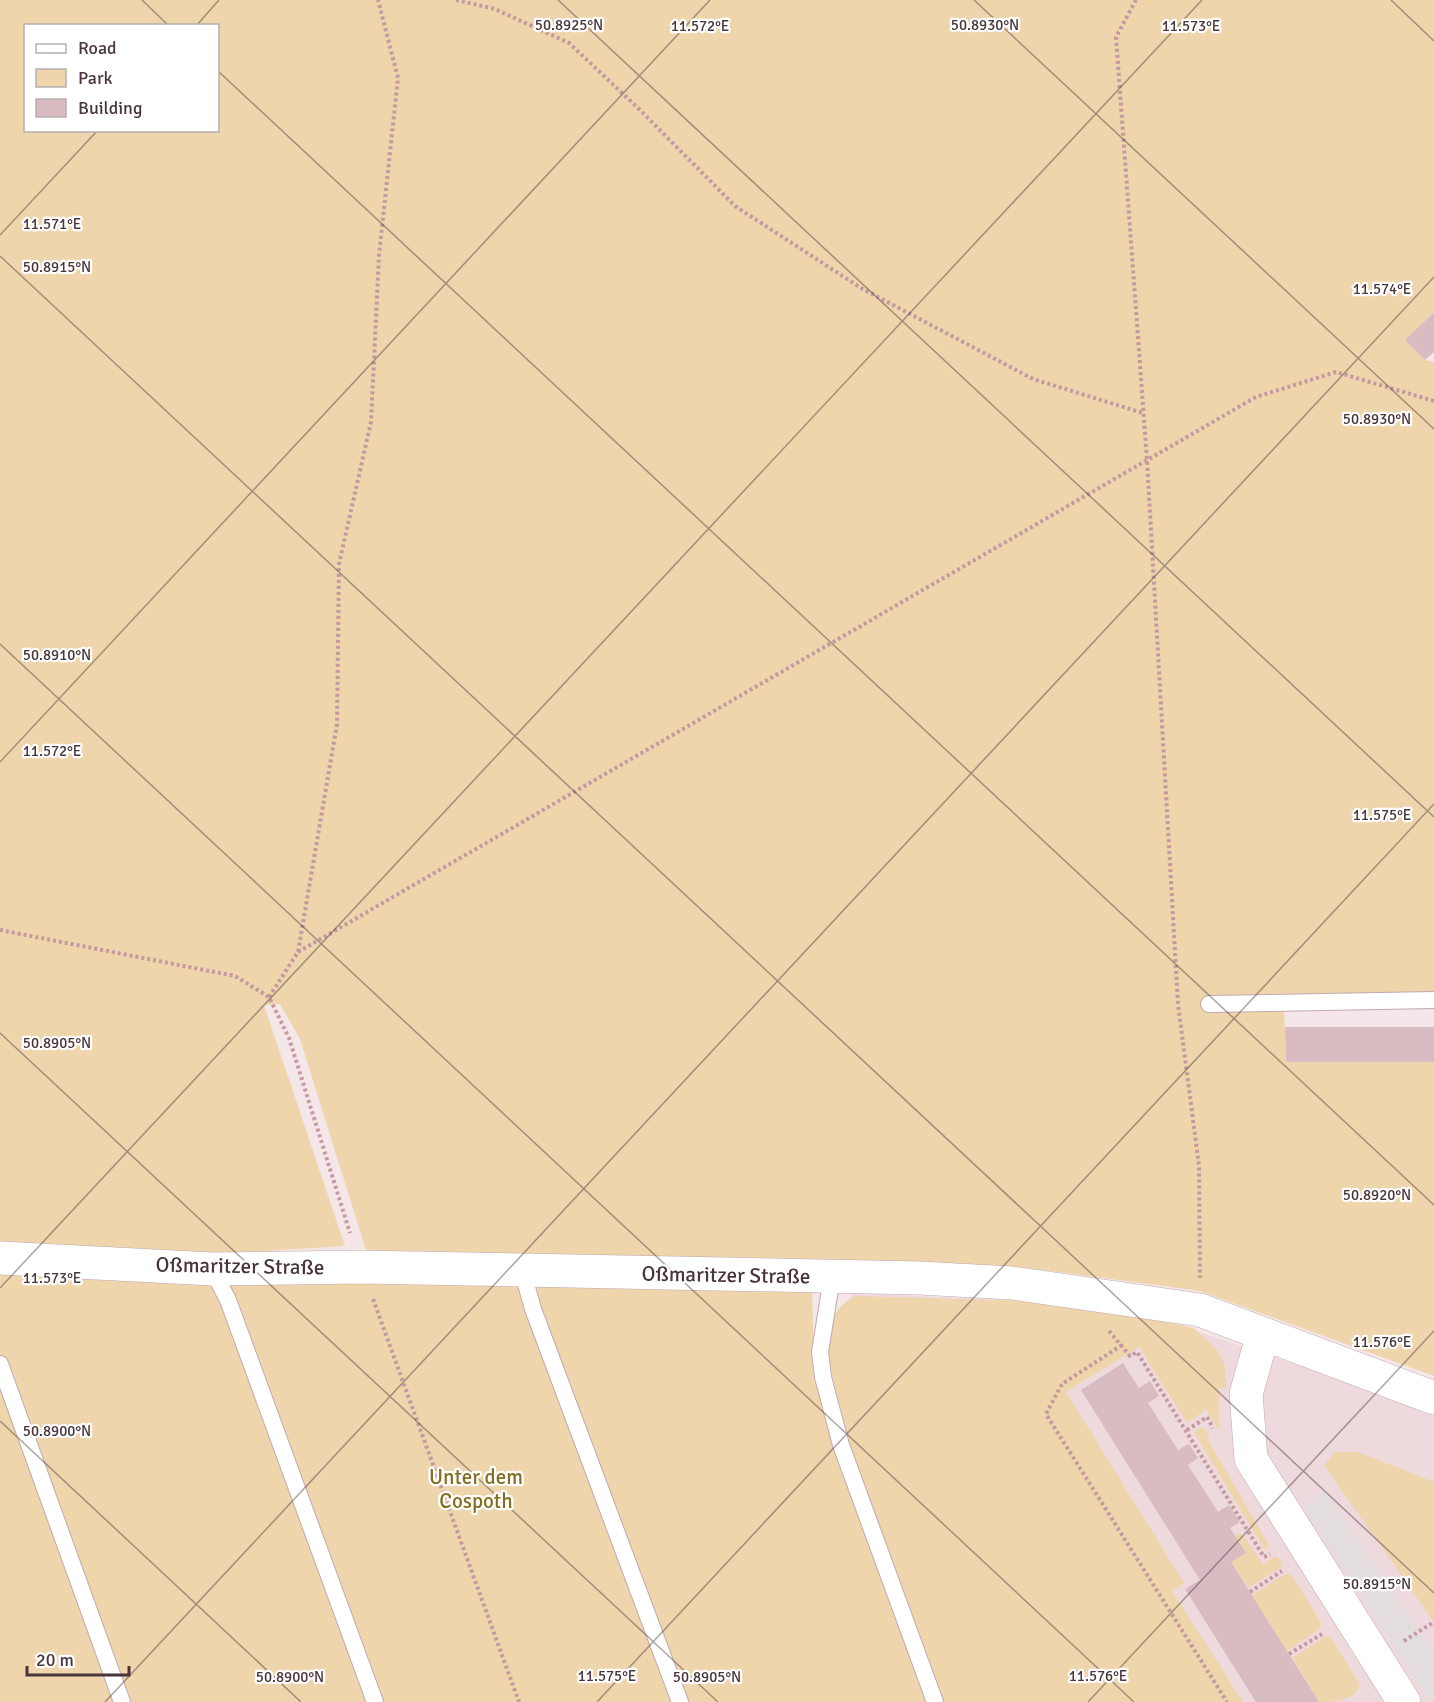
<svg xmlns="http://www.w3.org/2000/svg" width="1434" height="1702" viewBox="0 0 1434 1702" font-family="Signika,sans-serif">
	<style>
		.residential { fill: #eed9dc }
		.green { fill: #eed5ac; fill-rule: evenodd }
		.parking { fill: #e3ddde }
		.building { fill: #d9bbc2 }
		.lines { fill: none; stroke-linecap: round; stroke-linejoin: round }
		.service-casing { stroke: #c2a9ad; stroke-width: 18 }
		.minor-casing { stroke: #c2a9ad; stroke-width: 34 }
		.path { stroke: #c698a0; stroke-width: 4; stroke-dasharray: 3 3; stroke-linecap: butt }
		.service { stroke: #fff; stroke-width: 16 }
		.minor { stroke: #fff; stroke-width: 33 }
		.ticks { fill: none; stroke: #4a353a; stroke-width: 1.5; stroke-opacity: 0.45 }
		.labels { text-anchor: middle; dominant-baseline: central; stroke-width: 4.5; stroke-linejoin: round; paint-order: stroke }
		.street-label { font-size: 21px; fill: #4a353a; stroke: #fff }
		.park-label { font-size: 21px; fill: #836f21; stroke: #fff }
		.ticks-label { font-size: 15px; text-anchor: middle; fill: #4a353a; stroke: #fff; stroke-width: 4.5; stroke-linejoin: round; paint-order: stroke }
	</style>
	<rect width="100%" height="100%" fill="#f5e7e9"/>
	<!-- residential -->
	<polygon class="residential" points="852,1293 1027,1301 1184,1327 1322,1373 1434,1414 1434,1702 964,1702 840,1321"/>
	<!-- green -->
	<g class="green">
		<path d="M 0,0 L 1434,0 L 1434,311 L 1406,340 L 1425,360 L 1434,362 L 1434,999 L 1284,1004 L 1286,1062 L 1434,1062 L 1434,1376 L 1200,1291 L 1029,1268 L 369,1260 L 300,1039 L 280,1004 L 264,1005 L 345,1246 L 185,1256 L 0,1247 ZM 26,26 L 218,26 L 218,130 L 26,130 Z"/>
		<path d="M 0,1273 L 41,1277 L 248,1280 L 812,1283 L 814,1380 L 849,1447 C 845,1404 801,1321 856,1296 L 1027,1301 L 1161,1321 L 1194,1328 L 1218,1351 L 1225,1366 L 1226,1388 L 1219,1387 L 1219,1431 L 1206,1409 L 1187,1423 L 1139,1347 L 1066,1392 L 1184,1583 L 1172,1591 L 1243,1702 L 0,1702 Z"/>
		<polygon points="1202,1427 1210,1435 1207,1438 1270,1547 1265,1550 1194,1433"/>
		<polygon points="1335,1452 1358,1452 1434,1482 1434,1622 1324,1465"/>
		<polygon points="1241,1533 1263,1564 1275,1556 1283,1562 1281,1567 1248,1588 1231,1562 1246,1553 1235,1536"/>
		<polygon points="1285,1574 1292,1575 1322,1624 1319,1629 1287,1651 1252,1595"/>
		<path d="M 1326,1636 L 1331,1638 L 1360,1685 C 1354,1701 1335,1702 1319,1702 L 1292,1658 Z"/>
	</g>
	<!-- parking -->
	<polygon class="parking" points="1326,1491 1434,1654 1434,1702 1431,1702 1303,1507"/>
	<!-- building -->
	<g class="building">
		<polygon points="1434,312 1434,352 1425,360 1405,340"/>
		<polygon points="1285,1027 1434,1027 1434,1062 1286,1062"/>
		<polygon points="1123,1363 1139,1388 1150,1381 1155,1389 1159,1396 1148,1403 1178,1450 1189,1444 1198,1458 1188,1465 1218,1512 1229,1505 1240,1522 1230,1528 1246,1553 1231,1562 1319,1702 1256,1702 1185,1589 1200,1580 1081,1390"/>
	</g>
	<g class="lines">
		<defs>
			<g id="service">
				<polyline points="1209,1004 1434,1000"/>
				<polyline points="212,1269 228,1300 375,1702"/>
				<polyline points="522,1270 533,1309 680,1702"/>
				<polyline points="832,1277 820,1352 823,1377 841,1445 935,1702"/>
				<polyline points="0,1364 122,1702"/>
			</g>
			<g id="minor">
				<polyline points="0,1258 212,1269 361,1267 522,1270 919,1278 1012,1283 1200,1310 1434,1398"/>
				<polyline points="1263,1334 1246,1394 1251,1459 1404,1702"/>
			</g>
		</defs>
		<!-- service casing -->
		<use href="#service" class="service-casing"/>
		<!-- minor casing -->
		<use href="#minor" class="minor-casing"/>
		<!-- path -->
		<g class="path">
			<polyline points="456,0 495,9 569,43 638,108 735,206 861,288 1033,379 1143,413"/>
			<polyline points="1136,0 1116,37 1147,460 1178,1004 1199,1166 1200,1278"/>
			<polyline points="0,930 235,976 269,997 289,1038 350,1233"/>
			<polyline points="298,952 1256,397 1336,372 1434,401"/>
			<polyline points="269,997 298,952 337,724 339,564 371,422 379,255 398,78 378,0"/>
			<polyline points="373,1299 519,1702"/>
			<polyline points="1109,1331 1130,1356 1137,1352 1264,1557 1270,1554"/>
			<polyline points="1122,1345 1062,1384 1046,1414 1227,1702"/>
			<polyline points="1187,1430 1207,1417 1213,1428"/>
			<polyline points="1250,1592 1282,1571"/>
			<polyline points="1404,1641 1434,1622"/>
			<polyline points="1289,1654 1322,1634"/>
		</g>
		<!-- service -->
		<use href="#service" class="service"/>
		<!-- minor -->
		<use href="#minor" class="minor"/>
	</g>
	<!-- ticks -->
	<path class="ticks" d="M 142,0 L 169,26M 558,0 L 1434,817M 974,0 L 1434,429M 1391,0 L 1434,41M 196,26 L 219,0M 218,71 L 1434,1205M 0,235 L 98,130M 0,256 L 1434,1593M 0,644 L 1134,1702M 0,762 L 710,0M 0,1033 L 718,1702M 0,1288 L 1202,0M 0,1421 L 301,1702M 105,1702 L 1434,277M 597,1702 L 1434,804M 1088,1702 L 1434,1331"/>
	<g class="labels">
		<!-- street labels -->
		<g class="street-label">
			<text transform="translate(240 1266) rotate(1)">Oßmaritzer Straße</text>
			<text transform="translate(726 1275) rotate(1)">Oßmaritzer Straße</text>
		</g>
		<!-- park labels -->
		<g class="park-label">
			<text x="476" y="1477">Unter dem<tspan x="476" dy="24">Cospoth</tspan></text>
		</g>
	</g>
	<g class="ticks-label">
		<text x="569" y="30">50.8925°N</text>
		<text x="985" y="30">50.8930°N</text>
		<text x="700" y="31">11.572°E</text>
		<text x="1191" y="31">11.573°E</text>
		<text x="52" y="229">11.571°E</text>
		<text x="57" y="272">50.8915°N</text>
		<text x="1382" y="294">11.574°E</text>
		<text x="1377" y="424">50.8930°N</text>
		<text x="57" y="660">50.8910°N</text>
		<text x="52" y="756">11.572°E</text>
		<text x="1382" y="820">11.575°E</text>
		<text x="57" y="1048">50.8905°N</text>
		<text x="1377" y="1200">50.8920°N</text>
		<text x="52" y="1283">11.573°E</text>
		<text x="1382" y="1347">11.576°E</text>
		<text x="57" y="1436">50.8900°N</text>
		<text x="1377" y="1589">50.8915°N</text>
		<text x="607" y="1681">11.575°E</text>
		<text x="1098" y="1681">11.576°E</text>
		<text x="290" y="1682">50.8900°N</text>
		<text x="707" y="1682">50.8905°N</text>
	</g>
	<!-- legend -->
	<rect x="24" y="24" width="195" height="108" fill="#ffffff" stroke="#b7aeb0" stroke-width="1.5"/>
	<rect x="36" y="44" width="30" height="9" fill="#ffffff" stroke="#b7aeb0" stroke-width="1.5"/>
	<text x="78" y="54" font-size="18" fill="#4a353a">Road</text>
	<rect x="36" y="69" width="30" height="18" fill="#eed5ac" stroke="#b7aeb0" stroke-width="1.5"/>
	<text x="78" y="84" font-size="18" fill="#4a353a">Park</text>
	<rect x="36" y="99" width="30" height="18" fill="#d9bbc2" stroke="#b7aeb0" stroke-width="1.5"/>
	<text x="78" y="114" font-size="18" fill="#4a353a">Building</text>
	<!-- scale -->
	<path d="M27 1666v9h102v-9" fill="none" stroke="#4a353a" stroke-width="3"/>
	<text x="36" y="1666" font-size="18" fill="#4a353a" stroke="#ffffff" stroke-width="4.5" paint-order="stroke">20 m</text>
</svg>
